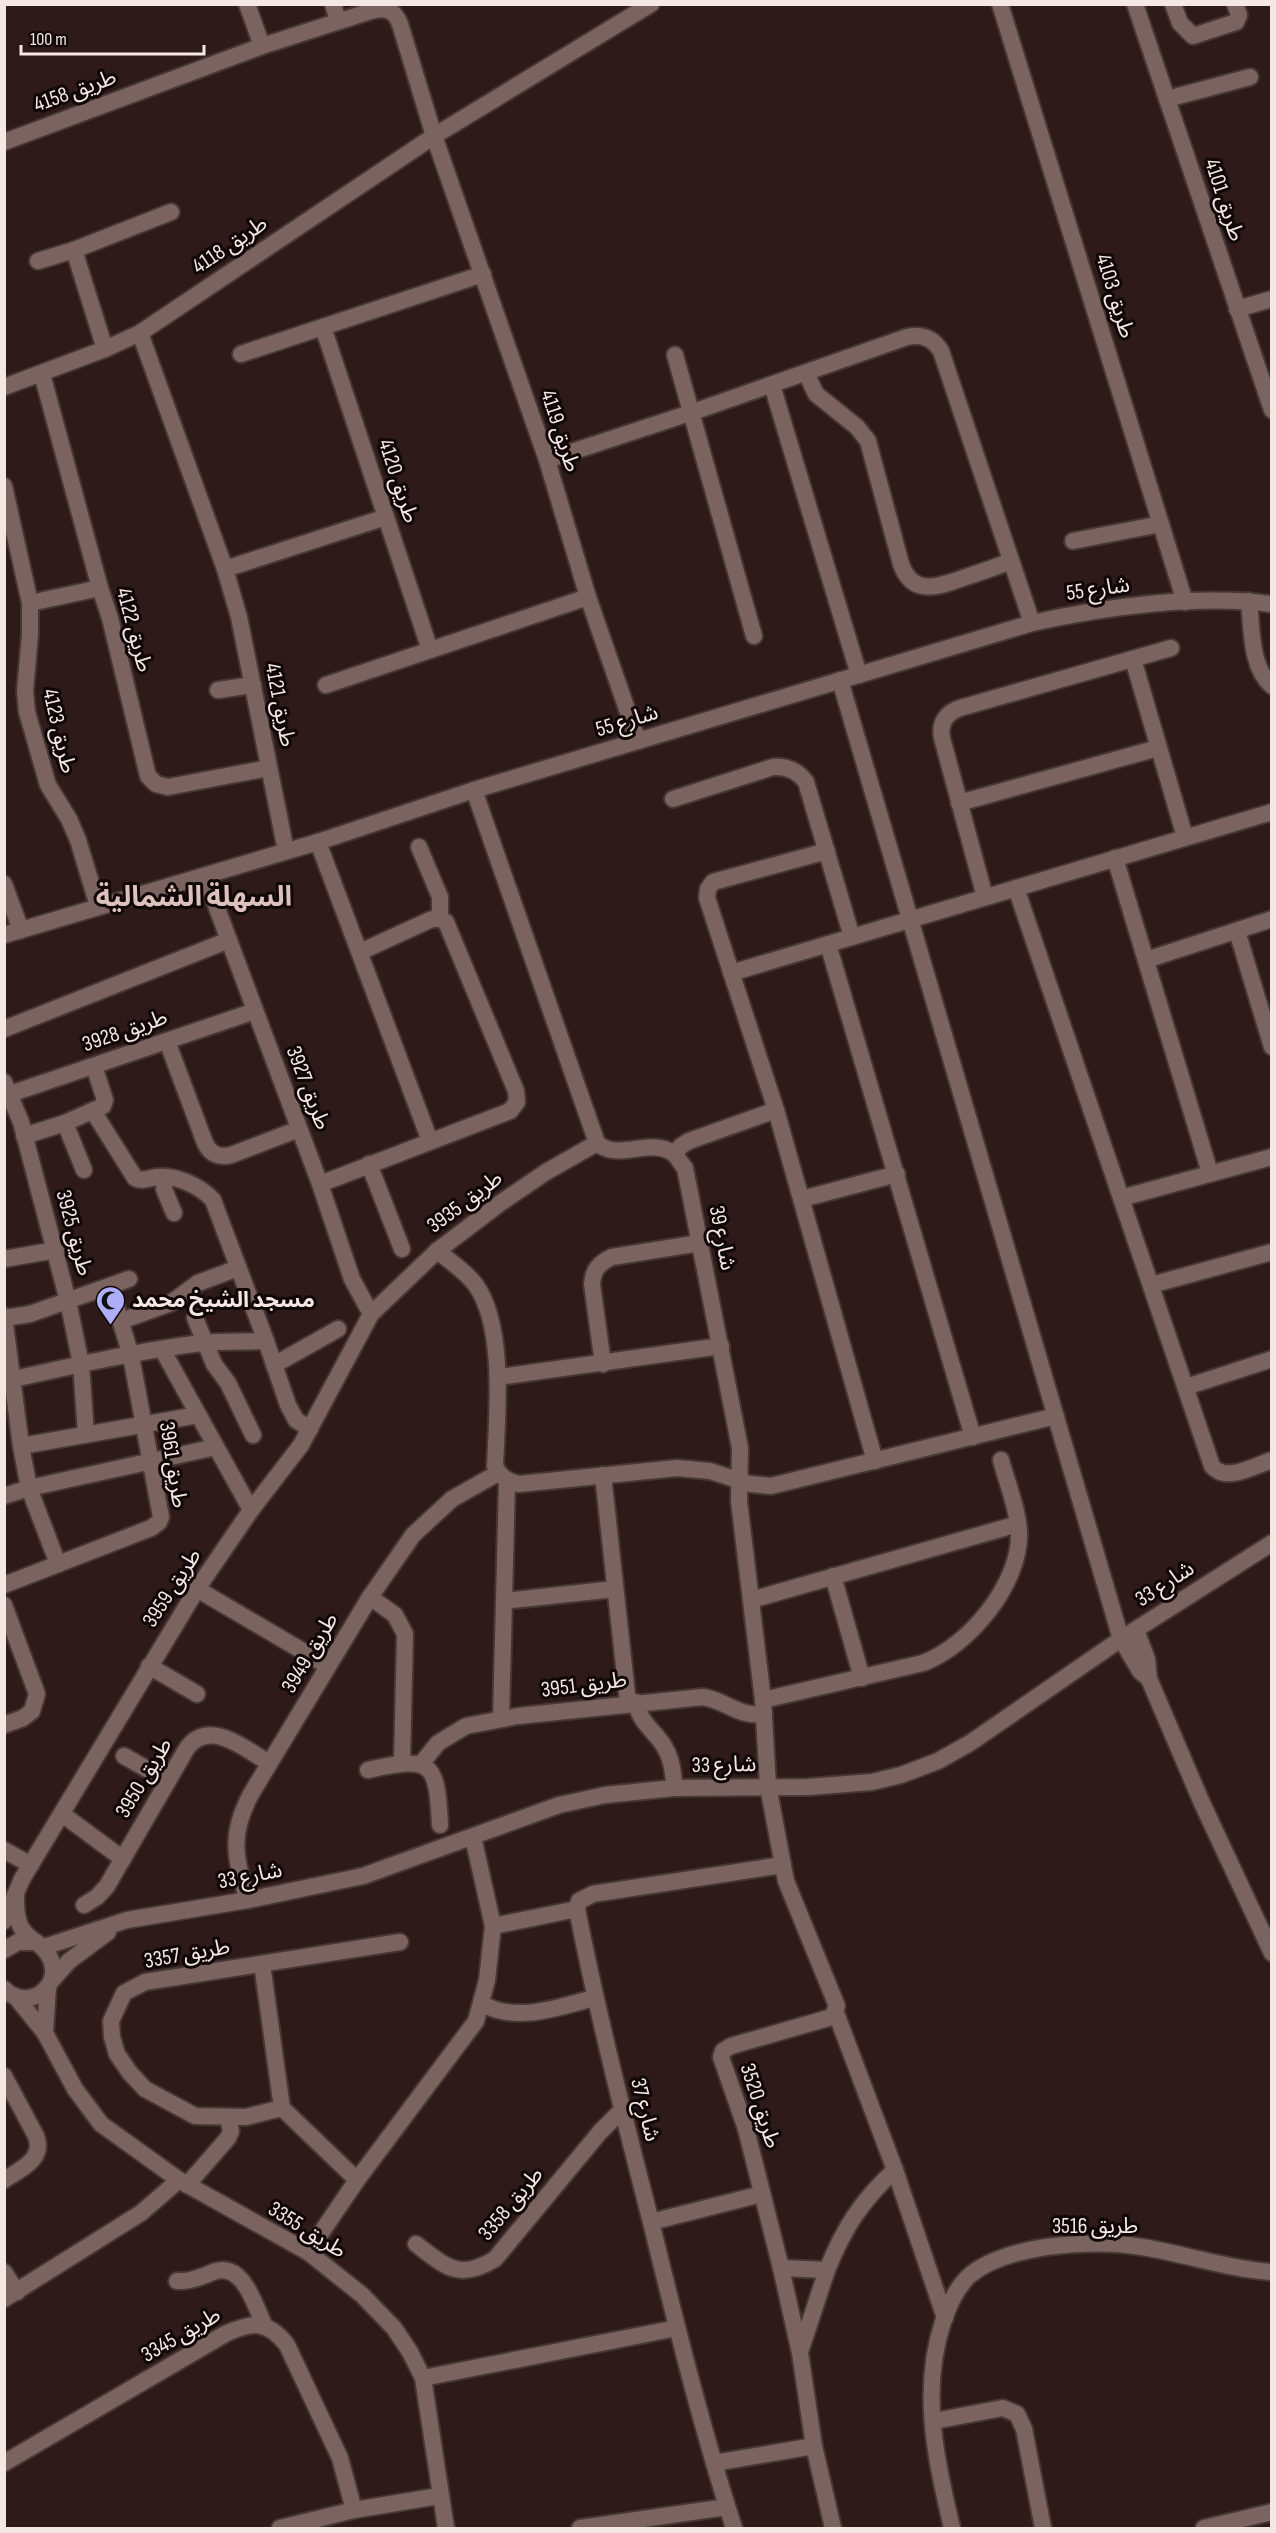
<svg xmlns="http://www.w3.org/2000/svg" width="1276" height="2533" viewBox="0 0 1276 2533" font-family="'Sofia Sans Condensed','Noto Sans Arabic',sans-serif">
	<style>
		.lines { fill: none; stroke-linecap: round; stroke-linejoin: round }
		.minor-casing { stroke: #463735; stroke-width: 20 }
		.minor { stroke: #7b635f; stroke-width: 16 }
		.labels { text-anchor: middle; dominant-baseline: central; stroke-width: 6; stroke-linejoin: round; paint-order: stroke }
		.street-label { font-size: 22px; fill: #f5e7e4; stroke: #100707 }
		.poi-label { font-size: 22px; font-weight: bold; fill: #f5e7e4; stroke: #100707; text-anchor: start }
		.district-label { font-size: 28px; font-weight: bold; fill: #dcc1bd; stroke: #100707 }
	</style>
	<rect width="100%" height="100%" fill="#2e1a18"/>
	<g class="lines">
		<defs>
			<g id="minor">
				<polyline points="247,4 262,46"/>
				<polyline points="333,4 338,21"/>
				<polyline points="1000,4 1185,602"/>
				<polyline points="1135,4 1272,410"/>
				<polyline points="1173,4 1180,23 1193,36 1236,22 1239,15 1235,4"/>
				<polyline points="1167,99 1250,77"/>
				<path d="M 4,142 L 262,46 L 371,11 C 385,7 394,9 400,24 L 434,136 L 547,460 L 588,597 L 638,741"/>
				<polyline points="74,250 105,349"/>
				<polyline points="38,261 74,250 171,212"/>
				<polyline points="1237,309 1272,299"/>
				<polyline points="323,327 430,650"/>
				<polyline points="140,333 225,569 239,617 286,851"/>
				<polyline points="241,354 483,274"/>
				<polyline points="675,355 754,636"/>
				<path d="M 806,373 L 816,394 L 857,427 L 868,441 L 901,564 C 913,598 940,586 966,577 C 981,572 996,567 1011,561"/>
				<polyline points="42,374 100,588 110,618 148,776 156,784 168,787 269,768"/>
				<polyline points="772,385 859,675"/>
				<polyline points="4,387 105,349 140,333 434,136 651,4"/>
				<path d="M 547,460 L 693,412 L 907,337 C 922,334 933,338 941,351 L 1032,623"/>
				<polyline points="4,486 30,603 30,635 25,691 27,712 48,785 69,819 78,840 98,906"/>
				<polyline points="1073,541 1161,524"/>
				<polyline points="225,569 386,517"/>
				<path d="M 1249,601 C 1252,628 1250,667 1272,686"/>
				<polyline points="30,603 100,588"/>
				<polyline points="1133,659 1185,837"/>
				<polyline points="840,680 1121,1639 1140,1671 1149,1679 1202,1803 1272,1953"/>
				<polyline points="326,685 588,597"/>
				<polyline points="218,690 253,685"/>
				<path d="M 474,790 L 597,1143 C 617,1162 651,1137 673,1153 C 678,1157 681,1164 685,1168 L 740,1448 L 739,1501 L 763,1700 L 768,1786 L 786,1881 L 837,2006 L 832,2017 L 731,2046 L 723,2051 L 721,2057 L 746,2129 L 781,2268 L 800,2353 L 814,2446 L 833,2528"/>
				<path d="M 673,799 L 773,767 C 787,766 798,771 806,782 L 852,937"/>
				<polyline points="959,803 1158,748"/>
				<polyline points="318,842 430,1141"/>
				<polyline points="419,847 440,897 440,919"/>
				<polyline points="827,851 713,882 708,889 707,898 776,1110 875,1461"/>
				<polyline points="1115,858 1210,1173"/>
				<polyline points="205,876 320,1184 352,1279 371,1314"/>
				<polyline points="4,884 21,930"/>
				<path d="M 1016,888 L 1212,1466 C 1226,1483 1254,1466 1272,1460"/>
				<path d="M 985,897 L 942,738 C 939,723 946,713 960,708 L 1171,648"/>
				<polyline points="1237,931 1272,1047"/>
				<path d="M 4,935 L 318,842 L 474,790 L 1032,623 C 1104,607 1198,594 1272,604"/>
				<polyline points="828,944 973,1437"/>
				<polyline points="1146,960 1272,919"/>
				<polyline points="731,973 1272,812"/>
				<polyline points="4,1029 229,940"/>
				<path d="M 167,1041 L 205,1143 C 210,1154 219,1158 231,1155 L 299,1129"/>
				<polyline points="4,1082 21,1122 68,1301 81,1364 86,1434"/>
				<polyline points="10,1094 255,1011"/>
				<path d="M 93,1111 L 135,1178 C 143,1182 149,1178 157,1177 C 177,1175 200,1186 213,1200 L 266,1341 L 288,1405 L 296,1420 L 310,1429"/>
				<polyline points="65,1123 84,1170"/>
				<polyline points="24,1136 65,1123 103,1106 105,1100 94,1066"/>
				<polyline points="674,1154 681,1146 689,1141 776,1110"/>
				<polyline points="369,1164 402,1249"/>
				<polyline points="164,1177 164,1189 174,1213"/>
				<polyline points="320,1184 510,1111 517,1102 516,1091 446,922 440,919 432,919 360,952"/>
				<polyline points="1121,1198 1272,1157"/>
				<polyline points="802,1199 897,1174"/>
				<path d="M 437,1251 C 450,1261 465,1271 475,1284 C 506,1326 497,1417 495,1466 C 500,1477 507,1481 519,1484 L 677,1468 L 710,1471 L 750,1484 L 771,1486 L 1056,1416"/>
				<polyline points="4,1259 56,1250"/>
				<polyline points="1151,1285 1272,1252"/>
				<polyline points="4,1316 21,1446 29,1488 58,1564"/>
				<polyline points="4,1318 30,1314 129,1279"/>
				<polyline points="195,1318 214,1364 228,1383 253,1435"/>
				<polyline points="121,1321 171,1303 198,1283 238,1268"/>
				<polyline points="162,1349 251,1510"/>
				<path d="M 603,1364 L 592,1284 C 593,1270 599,1263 612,1257 L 700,1243"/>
				<polyline points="274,1365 338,1329"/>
				<polyline points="499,1377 721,1346"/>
				<path d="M 14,1379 C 76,1365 138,1351 201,1343 C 222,1341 245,1342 266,1341"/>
				<polyline points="1186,1387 1272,1359"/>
				<polyline points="21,1446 198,1415"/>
				<polyline points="603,1475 628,1703"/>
				<polyline points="4,1496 29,1488 216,1447"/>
				<polyline points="833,1576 862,1678"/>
				<polyline points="4,1585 151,1528 159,1522 161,1517 131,1356 110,1286"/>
				<polyline points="197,1589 328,1666"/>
				<polyline points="370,1597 395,1615 405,1634 402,1762"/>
				<polyline points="751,1600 1018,1524"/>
				<polyline points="504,1601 507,1480"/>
				<polyline points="4,1605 37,1694 32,1711 23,1718 4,1725"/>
				<polyline points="1136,1630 1147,1659 1149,1679"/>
				<polyline points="149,1666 197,1694"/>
				<path d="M 763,1700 L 923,1663 C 969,1646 1021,1583 1019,1532 C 1018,1509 1007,1483 1001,1460"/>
				<path d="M 636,1702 C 639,1722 654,1730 664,1746 C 672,1759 674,1773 674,1788"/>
				<polyline points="501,1719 504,1601 615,1589"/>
				<polyline points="124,1756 168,1781"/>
				<path d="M 421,1764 L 438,1743 L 466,1726 L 518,1716 L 703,1697 C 725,1700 740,1718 764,1714"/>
				<path d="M 368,1770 C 431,1756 437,1760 440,1825"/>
				<polyline points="62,1814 123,1859"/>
				<polyline points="4,1850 31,1865"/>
				<path d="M 16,1898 C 16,1918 18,1931 36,1942"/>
				<path d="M 248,1900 C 235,1858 229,1835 251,1794 L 370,1597 L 413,1535 L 452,1499 L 498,1473"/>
				<path d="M 84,1905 L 97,1897 L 107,1886 L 187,1748 C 210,1718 245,1749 269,1763"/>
				<polyline points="4,1921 22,1879 197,1589 251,1510 301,1445 371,1314 437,1251 499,1204 546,1172 597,1143"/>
				<polyline points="493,1926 577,1909"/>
				<polyline points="44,1947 127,1920 248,1900 363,1876 559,1805 605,1795 674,1788 808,1787 872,1782 901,1775 938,1761 970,1743 1121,1639 1272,1543"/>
				<path d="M 4,1950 L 18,1942 L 36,1942 C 78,1973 33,2018 4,1989"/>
				<polyline points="262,1964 282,2108 357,2180"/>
				<polyline points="53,1979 69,1961 108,1932"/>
				<polyline points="15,1996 45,2033 75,2089 101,2124 179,2180 308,2252 362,2295 394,2328 410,2352 423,2378 446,2528"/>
				<path d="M 481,2003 C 515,2024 559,2007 594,1998"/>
				<polyline points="836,2013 895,2170 945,2318"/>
				<polyline points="45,2033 48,1987"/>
				<path d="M 4,2076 L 36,2136 C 45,2159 21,2169 4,2180"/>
				<polyline points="282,2108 246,2117 195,2116 145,2089 130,2073 117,2054 112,2037 111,2021 124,1993 145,1982 400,1942"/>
				<polyline points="187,2185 228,2138 231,2131 228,2118"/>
				<polyline points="651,2222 762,2194"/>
				<path d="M 416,2244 C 446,2267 459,2281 495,2259 L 600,2132 L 621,2111"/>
				<polyline points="308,2252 357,2180 476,2021 487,1980 493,1926 473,1837"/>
				<polyline points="781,2268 827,2270 801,2349"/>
				<path d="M 827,2270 C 844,2228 861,2201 895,2170"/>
				<polyline points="4,2272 17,2292"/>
				<path d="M 177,2281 C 189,2282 202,2277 213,2272 C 243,2260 255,2306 265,2327"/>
				<polyline points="4,2299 141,2213 179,2180"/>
				<polyline points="423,2378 677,2328"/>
				<polyline points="934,2421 1003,2408 1017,2414 1024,2429 1043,2528"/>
				<path d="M 4,2463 L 225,2334 C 251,2322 267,2319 287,2345 L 340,2458 L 354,2510"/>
				<polyline points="714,2463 814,2446"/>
				<polyline points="280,2528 354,2510 439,2496"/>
				<polyline points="580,2528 727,2507"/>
				<path d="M 734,2528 C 702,2429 677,2328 652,2226 C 625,2121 598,2016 577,1909 L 579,1901 L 593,1894 L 783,1865"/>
				<path d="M 952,2528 C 936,2459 920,2391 943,2322 C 949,2305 956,2288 970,2275 C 991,2258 1020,2251 1046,2247 C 1077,2243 1112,2242 1142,2247 C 1186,2254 1227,2269 1272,2272"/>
				<polyline points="1204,2528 1272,2512"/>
			</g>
		</defs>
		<!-- minor casing -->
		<use href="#minor" class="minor-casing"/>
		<!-- minor -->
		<use href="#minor" class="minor"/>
	</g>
	<!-- icons -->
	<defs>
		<symbol id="mosque-pin" viewBox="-11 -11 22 30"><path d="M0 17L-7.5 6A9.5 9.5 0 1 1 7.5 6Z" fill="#aeaefa" stroke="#100707"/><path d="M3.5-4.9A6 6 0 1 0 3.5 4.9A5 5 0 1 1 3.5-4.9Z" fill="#111"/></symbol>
	</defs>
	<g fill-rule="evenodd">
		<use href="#mosque-pin" x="94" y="1284" width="33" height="45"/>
	</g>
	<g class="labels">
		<!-- street labels -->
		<g class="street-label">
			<text transform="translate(75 91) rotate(-20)">طريق 4158</text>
			<text transform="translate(1224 200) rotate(72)">طريق 4101</text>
			<text transform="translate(230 245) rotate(-34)">طريق 4118</text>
			<text transform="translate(1115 296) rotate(73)">طريق 4103</text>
			<text transform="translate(560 431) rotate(72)">طريق 4119</text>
			<text transform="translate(398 481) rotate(72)">طريق 4120</text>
			<text transform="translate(1098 589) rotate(-8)">شارع 55</text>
			<text transform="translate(134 630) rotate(75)">طريق 4122</text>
			<text transform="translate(280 705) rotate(79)">طريق 4121</text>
			<text transform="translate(627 721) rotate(-17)">شارع 55</text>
			<text transform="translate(59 731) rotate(77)">طريق 4123</text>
			<text transform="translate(125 1031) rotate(-19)">طريق 3928</text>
			<text transform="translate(308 1088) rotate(69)">طريق 3927</text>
			<text transform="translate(465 1202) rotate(-37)">طريق 3935</text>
			<text transform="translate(74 1233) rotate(75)">طريق 3925</text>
			<text transform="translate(722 1238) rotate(79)">شارع 39</text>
			<text transform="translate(173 1465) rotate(81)">طريق 3961</text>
			<text transform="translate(1165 1584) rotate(-33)">شارع 33</text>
			<text transform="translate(172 1588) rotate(-57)">طريق 3959</text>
			<text transform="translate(310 1653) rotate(-59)">طريق 3949</text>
			<text transform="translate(584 1685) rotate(-7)">طريق 3951</text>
			<text transform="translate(724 1765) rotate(-1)">شارع 33</text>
			<text transform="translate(144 1778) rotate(-59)">طريق 3950</text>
			<text transform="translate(250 1876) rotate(-11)">شارع 33</text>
			<text transform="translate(187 1954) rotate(-10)">طريق 3357</text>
			<text transform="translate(760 2106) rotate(72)">طريق 3520</text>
			<text transform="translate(645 2110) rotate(76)">شارع 37</text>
			<text transform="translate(511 2204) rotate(-50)">طريق 3358</text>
			<text x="1095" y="2226">طريق 3516</text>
			<text transform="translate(307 2230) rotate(32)">طريق 3355</text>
			<text transform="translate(181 2335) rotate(-30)">طريق 3345</text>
		</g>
		<!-- poi labels -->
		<g class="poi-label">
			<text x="132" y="1300">مسجد الشيخ محمد</text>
		</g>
		<!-- district labels -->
		<g class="district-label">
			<text x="194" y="897">السهلة الشمالية</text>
		</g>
	</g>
	<!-- border -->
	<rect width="1276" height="2533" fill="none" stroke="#f5e7e4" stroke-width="12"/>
	<!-- scale -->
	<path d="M21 45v9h183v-9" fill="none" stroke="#f5e7e4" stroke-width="3"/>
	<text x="30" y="45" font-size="18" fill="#f5e7e4" stroke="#100707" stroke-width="4.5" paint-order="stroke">100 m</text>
</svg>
